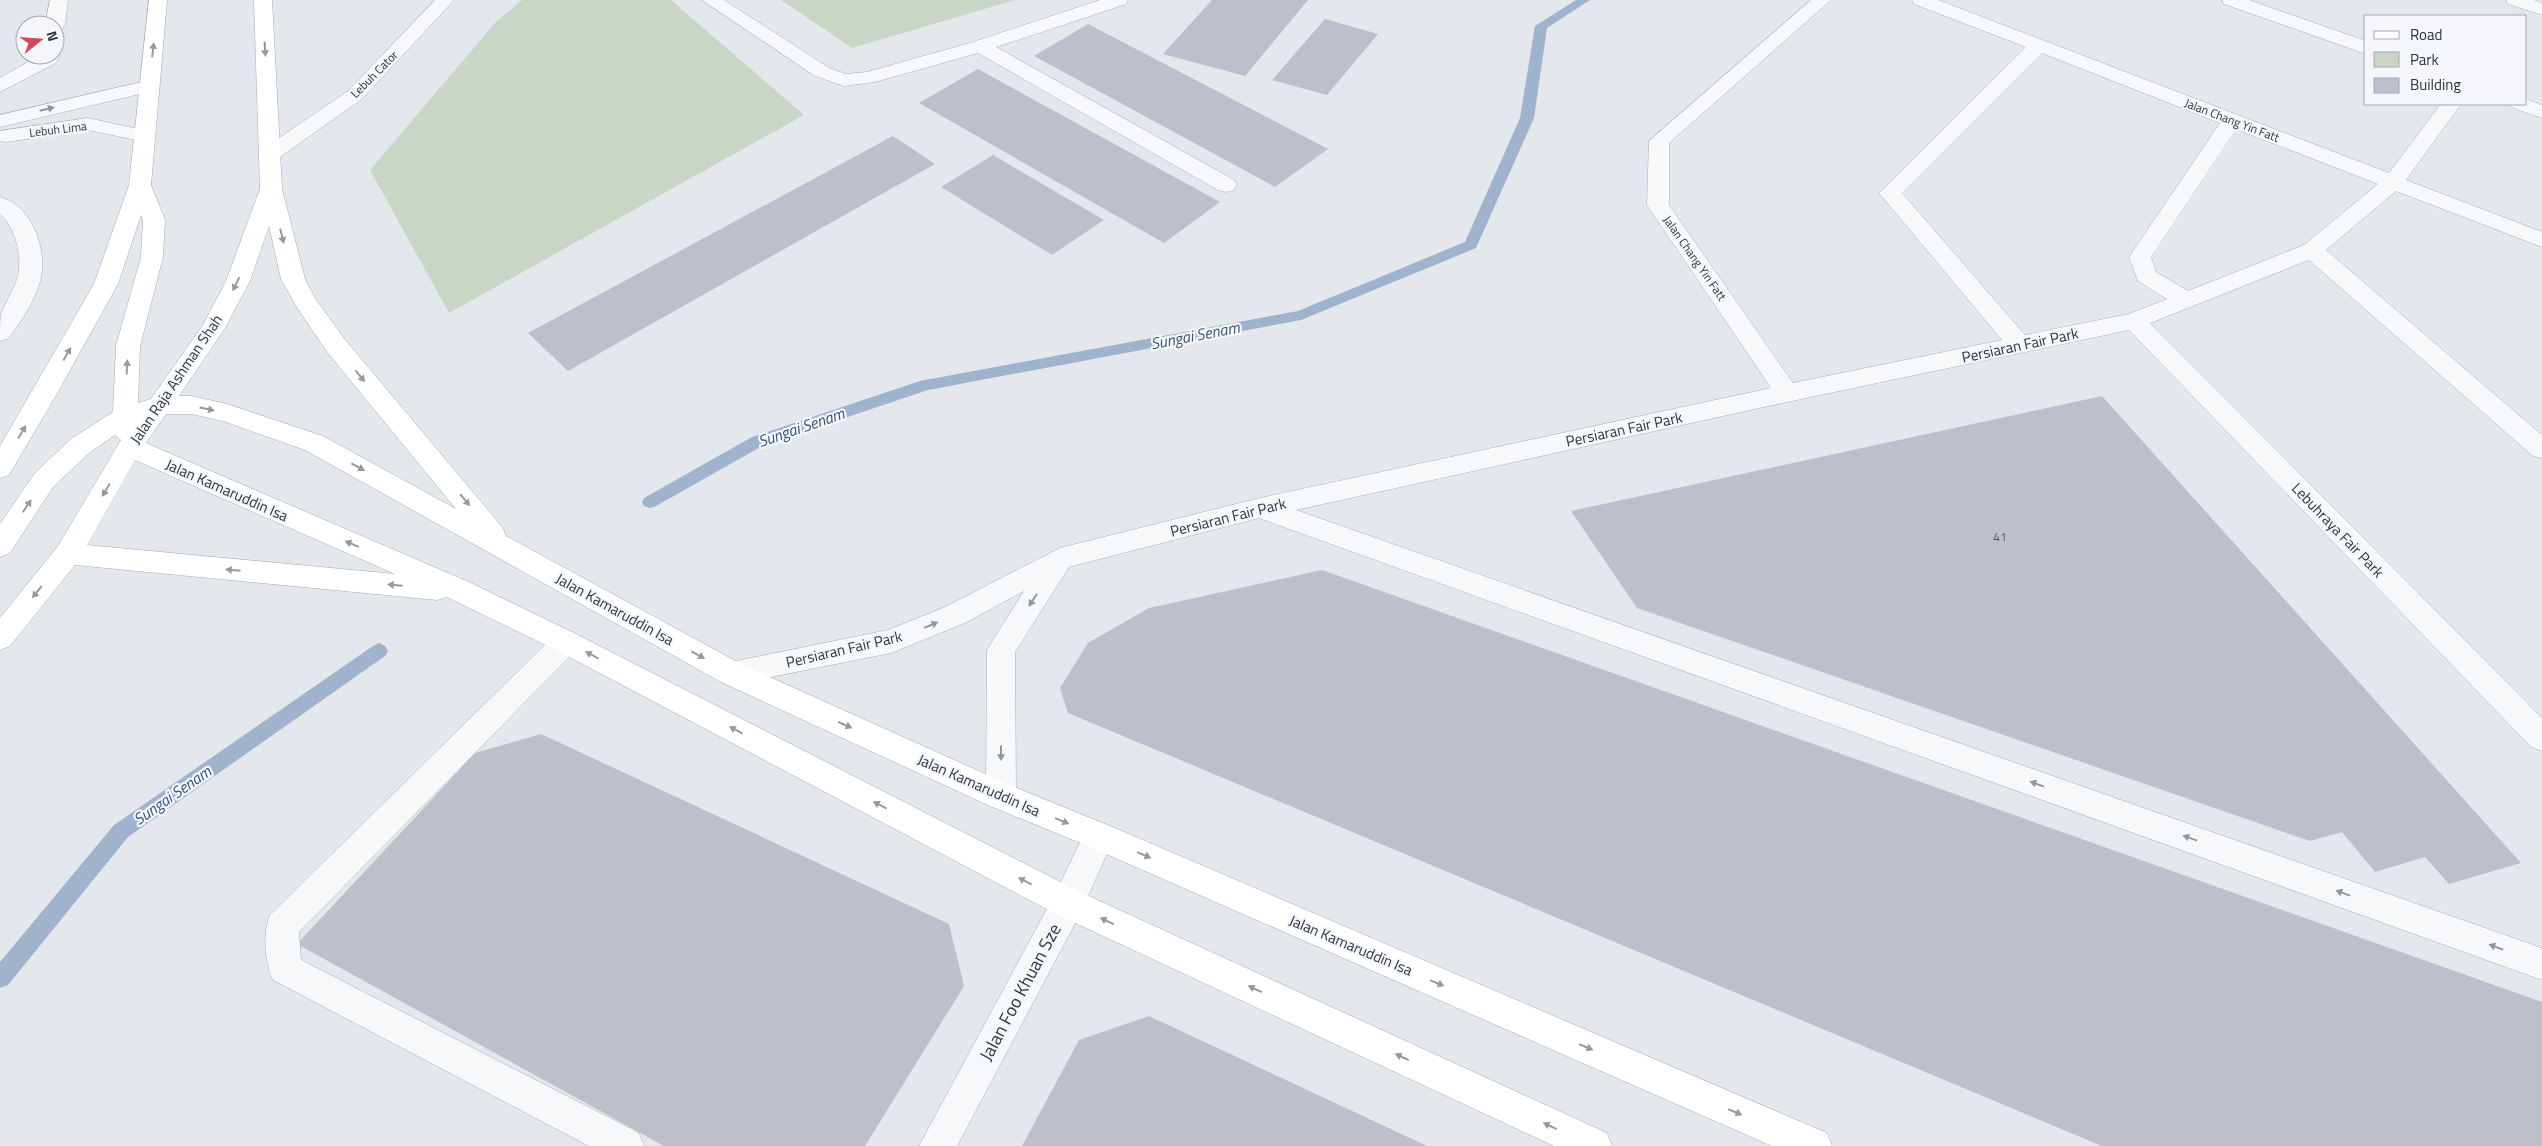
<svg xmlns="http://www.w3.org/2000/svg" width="2542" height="1146" viewBox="0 0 2542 1146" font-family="'Titillium Web',sans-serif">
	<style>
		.green { fill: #c9d6c5 }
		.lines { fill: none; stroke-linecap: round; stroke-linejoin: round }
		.stream { fill: #9fb4cc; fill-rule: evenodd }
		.building { fill: #bbc0ca }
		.minor-casing { stroke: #a9aeb7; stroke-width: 1 }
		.major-casing { stroke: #a3abb8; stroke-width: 1 }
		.minor { fill: #f7f8fa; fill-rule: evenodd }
		.major { fill: #fff; fill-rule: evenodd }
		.oneway { fill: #959aa2 }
		.oneway2 { fill: #9196a0 }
		.labels { text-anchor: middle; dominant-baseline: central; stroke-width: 4.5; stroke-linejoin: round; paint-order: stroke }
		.far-street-label { font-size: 12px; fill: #2b3445; stroke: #f4f6f9 }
		.number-label { font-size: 12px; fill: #4f5766 }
		.street-label { font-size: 15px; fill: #2b3445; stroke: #f4f6f9 }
		.water-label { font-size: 16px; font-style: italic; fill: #34527a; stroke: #f4f6f9 }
		.near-street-label { font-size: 18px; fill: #2b3445; stroke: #f4f6f9 }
	</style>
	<rect width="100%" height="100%" fill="#e4e7ec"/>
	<!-- green -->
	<g class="green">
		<polygon points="522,0 671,0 804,115 449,313 370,170 495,23"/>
		<polygon points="781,0 1015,0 852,48"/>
	</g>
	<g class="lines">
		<!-- stream -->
		<g class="stream">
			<polygon points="1576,0 1590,0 1547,28 1534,118 1476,248 1301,320 928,390 764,445 656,506 650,508 644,506 642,502 644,498 752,437 920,381 1298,311 1465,242 1520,118 1535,26"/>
			<polygon points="379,643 385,646 388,651 385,656 128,837 8,985 0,988 0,962 114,825 373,646"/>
		</g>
	</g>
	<!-- building -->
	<g class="building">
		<polygon points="1212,0 1308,0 1245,76 1163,54"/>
		<polygon points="1325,19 1378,34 1327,95 1272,80"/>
		<polygon points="1088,24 1328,149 1275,187 1034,56"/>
		<polygon points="978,69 1220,202 1164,243 919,103"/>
		<polygon points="893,136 935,164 568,371 528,333"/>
		<polygon points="993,155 1104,220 1052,255 941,187"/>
		<polygon points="2102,396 2521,863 2449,884 2425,857 2375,872 2342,832 2310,841 1637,608 1571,511"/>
		<polygon points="1322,570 2542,1002 2542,1146 2102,1146 1068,713 1060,688 1088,643 1149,608"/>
		<polygon points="541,734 949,924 964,986 865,1146 664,1146 297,944 475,753"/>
		<polygon points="1149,1016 1427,1146 1022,1146 1079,1040"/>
	</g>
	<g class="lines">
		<defs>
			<g id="minor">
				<polygon points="50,0 68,0 65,25 62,29 55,31 55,25 45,25"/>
				<polygon points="435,0 454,0 362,99 277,159 270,160 263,159 259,154 263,149 348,91"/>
				<polygon points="702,0 724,0 829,68 846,74 867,72 973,42 1100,0 1128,0 1126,4 996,47 1234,180 1237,185 1234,190 1226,192 1218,190 978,53 875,82 844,86 815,76"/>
				<path d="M 1811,0 L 1831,0 L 1669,143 L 1669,205 L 1793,383 L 2002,340 L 1879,193 L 2026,47 L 1914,4 L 1912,0 L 1938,0 L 2389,173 L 2441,104 L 2461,104 L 2406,180 L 2542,232 L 2542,247 L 2396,191 L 2326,250 L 2542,435 L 2542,458 L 2533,456 L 2309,260 L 2150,323 L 2542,718 L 2542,751 L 2531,747 L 2129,330 L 1787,402 L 1296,510 L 2542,948 L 2542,980 L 1259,518 L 1069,567 L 1015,652 L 1016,796 L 1012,806 L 1001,810 L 990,806 L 986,796 L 987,650 L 1024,591 L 965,623 L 891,653 L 731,685 L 721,682 L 716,673 L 721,664 L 888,630 L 945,607 L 1060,548 L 1260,498 L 1771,388 L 1647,205 L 1649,141 ZM 2042,53 L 2220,123 L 2129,257 L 2138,281 L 2167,299 L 2129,314 L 2025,335 L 1902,193 ZM 2236,129 L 2378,184 L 2304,245 L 2188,291 L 2156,272 L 2151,257 Z"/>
				<polygon points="2222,0 2249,0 2366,41 2366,54 2224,4"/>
				<polygon points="2506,0 2534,0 2542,3 2542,15 2508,4"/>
				<polygon points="55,50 60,55 56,63 0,92 0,78 40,55 55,55"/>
				<polygon points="150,80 157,82 160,86 157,90 0,127 0,115"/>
				<polygon points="2526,99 2542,105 2542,118 2513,108 2510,104 2526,104"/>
				<polygon points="88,118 152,132 155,136 152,140 145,142 88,130 6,142 0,141 0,131"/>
				<path d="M 0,197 C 31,205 47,247 41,277 C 37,298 21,322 8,339 L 0,341 C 0,333 0,321 1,314 C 5,303 12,293 16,282 C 24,261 17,229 0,214 Z"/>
				<path d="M 566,630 L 576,634 L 580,642 L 576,650 L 299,932 L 301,960 L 639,1133 L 644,1146 L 589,1146 L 273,980 C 265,962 262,934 270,915 L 556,634 Z"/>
				<polygon points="1099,822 1110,826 1115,836 1080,914 957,1146 919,1146 1056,892 1088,826"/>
			</g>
			<path id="major" d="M 149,0 L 167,0 L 151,185 L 165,220 L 163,257 L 140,346 L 138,403 L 151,399 L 203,325 L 226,281 L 260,189 L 254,0 L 272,0 L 282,189 L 305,279 L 316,300 L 346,341 L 503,528 L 506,536 L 741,664 L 1012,786 L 1110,826 L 1827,1133 L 1832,1146 L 1772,1146 L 1088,846 L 990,806 L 721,682 L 305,450 L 223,421 L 191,414 L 166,414 L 146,443 L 471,583 L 576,634 L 1080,892 L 1607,1133 L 1612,1146 L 1554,1146 L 1056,914 L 556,650 L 447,597 L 437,600 L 75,565 L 10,646 L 0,650 L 0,618 L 58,546 L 121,440 L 115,435 L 89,453 L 53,487 L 10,553 L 0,557 L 0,524 L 35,473 L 71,439 L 113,412 L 116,346 L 141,257 L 143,220 L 141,215 L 118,284 L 55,397 L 9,475 L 0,478 L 0,446 L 94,284 L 129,185 ZM 269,226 L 281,279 L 298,309 L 328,353 L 456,509 L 323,436 L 227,404 L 191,396 L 179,396 L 225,328 L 250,281 ZM 135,460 L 395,574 L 87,545 Z"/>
		</defs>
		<!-- minor casing -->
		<use href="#minor" class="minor-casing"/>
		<!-- major casing -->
		<use href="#major" class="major-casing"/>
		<!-- minor -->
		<use href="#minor" class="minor"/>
		<!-- major -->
		<use href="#major" class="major"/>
	</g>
	<!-- one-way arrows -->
	<defs><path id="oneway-solid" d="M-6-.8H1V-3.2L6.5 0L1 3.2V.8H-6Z" transform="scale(1.25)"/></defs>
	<g class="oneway">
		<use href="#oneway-solid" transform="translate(265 49) rotate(87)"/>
		<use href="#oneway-solid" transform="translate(153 50) rotate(-84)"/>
		<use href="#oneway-solid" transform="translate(282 236) rotate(76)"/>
		<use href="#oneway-solid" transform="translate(236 284) rotate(116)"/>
		<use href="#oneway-solid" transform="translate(67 354) rotate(-61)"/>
		<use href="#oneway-solid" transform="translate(127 367) rotate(-87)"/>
		<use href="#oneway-solid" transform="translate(360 376) rotate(51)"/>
		<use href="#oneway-solid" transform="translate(207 409) rotate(12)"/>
		<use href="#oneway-solid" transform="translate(22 432) rotate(-59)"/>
		<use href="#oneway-solid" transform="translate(358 467) rotate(29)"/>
		<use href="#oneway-solid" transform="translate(106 490) rotate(120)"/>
		<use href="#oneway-solid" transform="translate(465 500) rotate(50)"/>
		<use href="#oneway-solid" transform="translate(27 506) rotate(-56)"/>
		<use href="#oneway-solid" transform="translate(352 544) rotate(-157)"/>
		<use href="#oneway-solid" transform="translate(233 570) rotate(-175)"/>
		<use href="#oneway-solid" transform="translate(395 585) rotate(-175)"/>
		<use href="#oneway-solid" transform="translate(37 592) rotate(129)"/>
		<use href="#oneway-solid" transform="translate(592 655) rotate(-152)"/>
		<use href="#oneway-solid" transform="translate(698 655) rotate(29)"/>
		<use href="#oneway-solid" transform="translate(845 725) rotate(24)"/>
		<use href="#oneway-solid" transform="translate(736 730) rotate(-152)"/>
		<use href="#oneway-solid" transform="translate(880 805) rotate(-152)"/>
		<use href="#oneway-solid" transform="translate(1062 821) rotate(22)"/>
		<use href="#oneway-solid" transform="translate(1144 855) rotate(23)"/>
		<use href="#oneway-solid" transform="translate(1025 881) rotate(-152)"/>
		<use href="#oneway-solid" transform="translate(1107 921) rotate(-155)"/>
		<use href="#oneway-solid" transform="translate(1437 983) rotate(23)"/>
		<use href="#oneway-solid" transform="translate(1255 989) rotate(-155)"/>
		<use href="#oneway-solid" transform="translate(1586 1047) rotate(23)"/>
		<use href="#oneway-solid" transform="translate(1402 1057) rotate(-155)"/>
		<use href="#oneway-solid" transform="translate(1735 1112) rotate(23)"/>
		<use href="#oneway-solid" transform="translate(1550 1126) rotate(-155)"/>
	</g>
	<g class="oneway2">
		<use href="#oneway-solid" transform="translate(47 109) rotate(-13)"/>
		<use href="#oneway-solid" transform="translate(1033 600) rotate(123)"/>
		<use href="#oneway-solid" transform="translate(931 625) rotate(-23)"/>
		<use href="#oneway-solid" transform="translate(1001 753) rotate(90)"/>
		<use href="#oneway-solid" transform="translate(2037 784) rotate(-160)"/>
		<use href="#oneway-solid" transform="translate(2190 838) rotate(-160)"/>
		<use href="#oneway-solid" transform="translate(2343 893) rotate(-160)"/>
		<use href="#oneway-solid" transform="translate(2496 947) rotate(-160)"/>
	</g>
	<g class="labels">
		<!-- far-street labels -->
		<g class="far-street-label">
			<text transform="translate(374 74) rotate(-45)">Lebuh Cator</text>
			<text transform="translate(2232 120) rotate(21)">Jalan Chang Yin Fatt</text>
			<text transform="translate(58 129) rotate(-7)">Lebuh Lima</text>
			<text transform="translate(1695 258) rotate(55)">Jalan Chang Yin Fatt</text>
		</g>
		<!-- number labels -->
		<g class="number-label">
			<text x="2000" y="536">41</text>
		</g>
		<!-- street labels -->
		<g class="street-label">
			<text transform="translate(2020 345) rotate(-12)">Persiaran Fair Park</text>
			<text transform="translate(176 379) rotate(-56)">Jalan Raja Ashman Shah</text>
			<text transform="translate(1624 429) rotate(-12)">Persiaran Fair Park</text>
			<text transform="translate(227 490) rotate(24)">Jalan Kamaruddin Isa</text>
			<text transform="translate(1228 517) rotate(-14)">Persiaran Fair Park</text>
			<text transform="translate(2338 530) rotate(46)">Lebuhraya Fair Park</text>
			<text transform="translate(615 609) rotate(29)">Jalan Kamaruddin Isa</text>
			<text transform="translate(844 649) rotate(-13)">Persiaran Fair Park</text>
			<text transform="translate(979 785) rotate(24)">Jalan Kamaruddin Isa</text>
			<text transform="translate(1351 945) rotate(23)">Jalan Kamaruddin Isa</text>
		</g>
		<!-- water labels -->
		<g class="water-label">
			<text transform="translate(1195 335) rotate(-11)">Sungai Senam</text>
			<text transform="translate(801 427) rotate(-19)">Sungai Senam</text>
			<text transform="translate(172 795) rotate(-35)">Sungai Senam</text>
		</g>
		<!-- near-street labels -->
		<g class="near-street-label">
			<text transform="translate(1020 992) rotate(-62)">Jalan Foo Khuan Sze</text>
		</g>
	</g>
	<!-- legend -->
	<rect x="2364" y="15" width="162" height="90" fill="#f4f6f9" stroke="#a4a8b1"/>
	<rect x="2374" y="31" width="25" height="8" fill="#ffffff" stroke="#a4a8b1"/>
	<text x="2410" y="40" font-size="15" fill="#2b3445">Road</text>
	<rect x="2374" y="52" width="25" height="15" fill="#c9d6c5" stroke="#a4a8b1"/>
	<text x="2410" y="65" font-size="15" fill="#2b3445">Park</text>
	<rect x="2374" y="78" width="25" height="15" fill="#bbc0ca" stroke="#a4a8b1"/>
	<text x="2410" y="90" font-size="15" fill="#2b3445">Building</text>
	<!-- north arrow -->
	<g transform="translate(40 40) rotate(73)"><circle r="24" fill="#f4f6f9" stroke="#a4a8b1"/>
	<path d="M0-4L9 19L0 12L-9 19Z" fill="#d1495b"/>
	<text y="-8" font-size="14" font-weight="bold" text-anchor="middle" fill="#2b3445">N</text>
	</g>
</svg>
